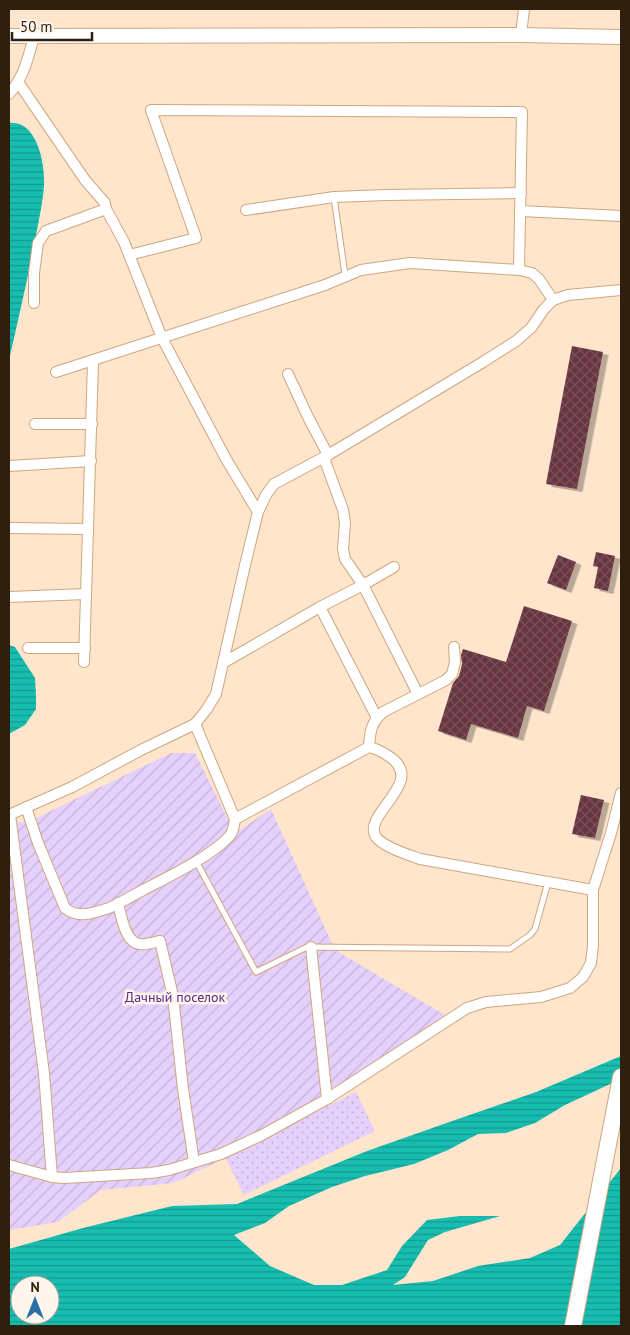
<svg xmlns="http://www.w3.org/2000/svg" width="630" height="1335" viewBox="0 0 630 1335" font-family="'PT Sans',sans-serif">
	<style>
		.grass { fill: url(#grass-dots) }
		.garden { fill: url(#garden-furrows) }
		.water { fill: url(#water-rules); fill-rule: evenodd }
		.building { fill: url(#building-cross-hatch); filter: url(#shadow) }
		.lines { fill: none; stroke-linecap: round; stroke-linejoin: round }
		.service-casing { stroke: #cea67f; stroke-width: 7 }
		.minor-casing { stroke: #cea67f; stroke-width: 12 }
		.secondary-casing { stroke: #cea67f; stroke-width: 16 }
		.trunk-casing { stroke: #cea67f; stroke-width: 18 }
		.service { stroke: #fff; stroke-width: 5 }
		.minor { stroke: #fff; stroke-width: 10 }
		.secondary { stroke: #fff; stroke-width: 14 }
		.trunk { stroke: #fff; stroke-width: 16 }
		.labels { text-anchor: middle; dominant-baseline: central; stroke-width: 5; stroke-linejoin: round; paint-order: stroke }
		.park-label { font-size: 14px; fill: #5f2a8a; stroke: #fef5ed }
	</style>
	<defs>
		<pattern id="grass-dots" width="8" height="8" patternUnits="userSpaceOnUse" patternTransform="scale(1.25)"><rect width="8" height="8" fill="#e4d0fb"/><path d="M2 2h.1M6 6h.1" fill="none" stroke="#c4b2d6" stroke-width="1.8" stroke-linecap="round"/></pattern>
		<pattern id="garden-furrows" width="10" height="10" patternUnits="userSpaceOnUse" patternTransform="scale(1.25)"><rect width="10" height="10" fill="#e4d0fb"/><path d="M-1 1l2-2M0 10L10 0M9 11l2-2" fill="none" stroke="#c4b2d6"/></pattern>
		<pattern id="water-rules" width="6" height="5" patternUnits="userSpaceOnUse" patternTransform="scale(1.25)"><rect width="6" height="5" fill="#17bdb0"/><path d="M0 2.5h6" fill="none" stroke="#15998e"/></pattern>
		<pattern id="building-cross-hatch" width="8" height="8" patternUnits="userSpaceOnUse" patternTransform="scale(1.25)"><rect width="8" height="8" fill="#673641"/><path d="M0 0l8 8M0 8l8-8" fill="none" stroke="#795159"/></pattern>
		<filter id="shadow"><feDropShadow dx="5.5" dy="3" stdDeviation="0" flood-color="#0004"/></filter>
	</defs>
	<rect width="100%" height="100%" fill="#fee5cc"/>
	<!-- grass -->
	<polygon class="grass" points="356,1092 375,1131 244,1195 225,1157"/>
	<!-- garden -->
	<polygon class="garden" points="171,753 195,753 235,833 271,809 335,950 455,1021 331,1101 230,1156 173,1183 101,1190 58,1222 9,1230 9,823 30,821"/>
	<!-- water -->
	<g class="water">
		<path d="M 9,123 C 37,120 45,163 44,185 C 43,203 38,223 35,241 C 27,281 18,321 9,360 Z"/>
		<polygon points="9,645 15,647 35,678 36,696 36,709 25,725 9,734"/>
		<path d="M 621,1056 L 621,1079 L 565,1105 L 535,1123 L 506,1133 L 478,1134 L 448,1150 L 414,1164 L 365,1176 L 332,1187 L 289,1206 L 265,1223 L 234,1235 L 270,1266 L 314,1285 L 342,1285 L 387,1270 L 402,1246 L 427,1220 L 460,1216 L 500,1216 L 445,1232 L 428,1240 L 405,1277 L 393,1285 L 433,1281 L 478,1266 L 530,1258 L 560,1245 L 621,1168 L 621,1326 L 9,1326 L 9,1249 L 83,1228 L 172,1206 L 237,1204 L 367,1151 L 455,1120 L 536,1092 ZM 20,1285 L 50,1285 L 50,1315 L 20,1315 Z"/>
	</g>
	<!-- building -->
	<g class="building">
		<polygon points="572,346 603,352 577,489 546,484"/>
		<polygon points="596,552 615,556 608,591 594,588 598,567 593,566"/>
		<polygon points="558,555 576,562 566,590 547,583"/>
		<polygon points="524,606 572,621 544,711 527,706 518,738 471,724 466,740 438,731 453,683 459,676 462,664 461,655 463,649 506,662"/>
		<polygon points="581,795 604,800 595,838 572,834"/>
	</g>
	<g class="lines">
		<defs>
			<g id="service">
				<polyline points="334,197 345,275"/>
				<polyline points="196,861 256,972 307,947 510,949 530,935 535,929 548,882"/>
			</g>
			<g id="minor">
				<polyline points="521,35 524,9"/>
				<polyline points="18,82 85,180 105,203 106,209 124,242 162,338 226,459 258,512"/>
				<path d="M 9,94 C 25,75 27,60 34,37"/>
				<polyline points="246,210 334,197 386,195 521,193"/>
				<polyline points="521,211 621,216"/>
				<polyline points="129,255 196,238 151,110 522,112 519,270"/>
				<polyline points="34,303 34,273 38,243 46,231 106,209"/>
				<polyline points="56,372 325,285 361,270 410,263 519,270 532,273 539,279 553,300"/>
				<polyline points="288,374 308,417 328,455"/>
				<polyline points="35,424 92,424"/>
				<polyline points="324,458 343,510 345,523 343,549 345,559 363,585 418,694"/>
				<polyline points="9,466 91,461"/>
				<polyline points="9,528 88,529"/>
				<polyline points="9,597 86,594"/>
				<polyline points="320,607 377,718"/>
				<polyline points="28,648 85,648"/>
				<polyline points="84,662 93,361"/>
				<polyline points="223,663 320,607 363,585 394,567"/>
				<path d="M 195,724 L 235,819 L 369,747 C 377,749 383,752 390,757 C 427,783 361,814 376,837 C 383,847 409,855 420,859 L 593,890"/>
				<path d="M 369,747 C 370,731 371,723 383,712 L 446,680 L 452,674 L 455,662 L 454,647"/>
				<path d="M 26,807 L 38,843 L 65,908 C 71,913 78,915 86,914 C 94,913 102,910 109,908 C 121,903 132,896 143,890 C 166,878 216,854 231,834 C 234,829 234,825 235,819"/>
				<polyline points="9,815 72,787 141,750 195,724 207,709 216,694 245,565 258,512 266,495 274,484 328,455 483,362 516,341 531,328 544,309 553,300 568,295 621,290"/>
				<polyline points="10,815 44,1073 52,1177"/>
				<path d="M 118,903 C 121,915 125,943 140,944 C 146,945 154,942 160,941 L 173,996 L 183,1089 L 194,1162"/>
				<polyline points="327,1099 467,1008 486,1002 541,997 570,988 583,977 591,963 593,945 593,890 611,833 621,793"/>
				<polyline points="9,1165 52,1177 64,1178 151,1173 169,1170 221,1154 262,1135 327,1099 311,947"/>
			</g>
			<polyline id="secondary" points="9,36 521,35 621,37"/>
			<polyline id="trunk" points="573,1326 621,1077"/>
		</defs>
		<!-- service casing -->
		<use href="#service" class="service-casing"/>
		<!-- minor casing -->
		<use href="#minor" class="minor-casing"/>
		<!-- secondary casing -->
		<use href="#secondary" class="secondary-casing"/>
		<!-- trunk casing -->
		<use href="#trunk" class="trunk-casing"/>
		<!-- service -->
		<use href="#service" class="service"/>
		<!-- minor -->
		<use href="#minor" class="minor"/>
		<!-- secondary -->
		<use href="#secondary" class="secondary"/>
		<!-- trunk -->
		<use href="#trunk" class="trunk"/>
	</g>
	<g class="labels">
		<!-- park labels -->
		<g class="park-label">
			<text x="175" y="997">Дачный поселок</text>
		</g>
	</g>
	<!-- border -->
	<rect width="630" height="1335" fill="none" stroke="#2e1f0f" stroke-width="20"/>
	<!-- north arrow -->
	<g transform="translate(35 1300)"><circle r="24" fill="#fef5ed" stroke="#ab9f94"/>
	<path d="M0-4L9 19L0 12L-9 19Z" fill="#2a6ea3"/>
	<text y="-8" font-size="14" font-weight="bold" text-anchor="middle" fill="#2e1f0f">N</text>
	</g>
	<!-- scale -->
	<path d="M12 32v8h80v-8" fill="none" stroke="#2e1f0f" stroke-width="2.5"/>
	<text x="20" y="32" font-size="15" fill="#2e1f0f" stroke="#fef5ed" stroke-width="4" paint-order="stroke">50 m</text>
</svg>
